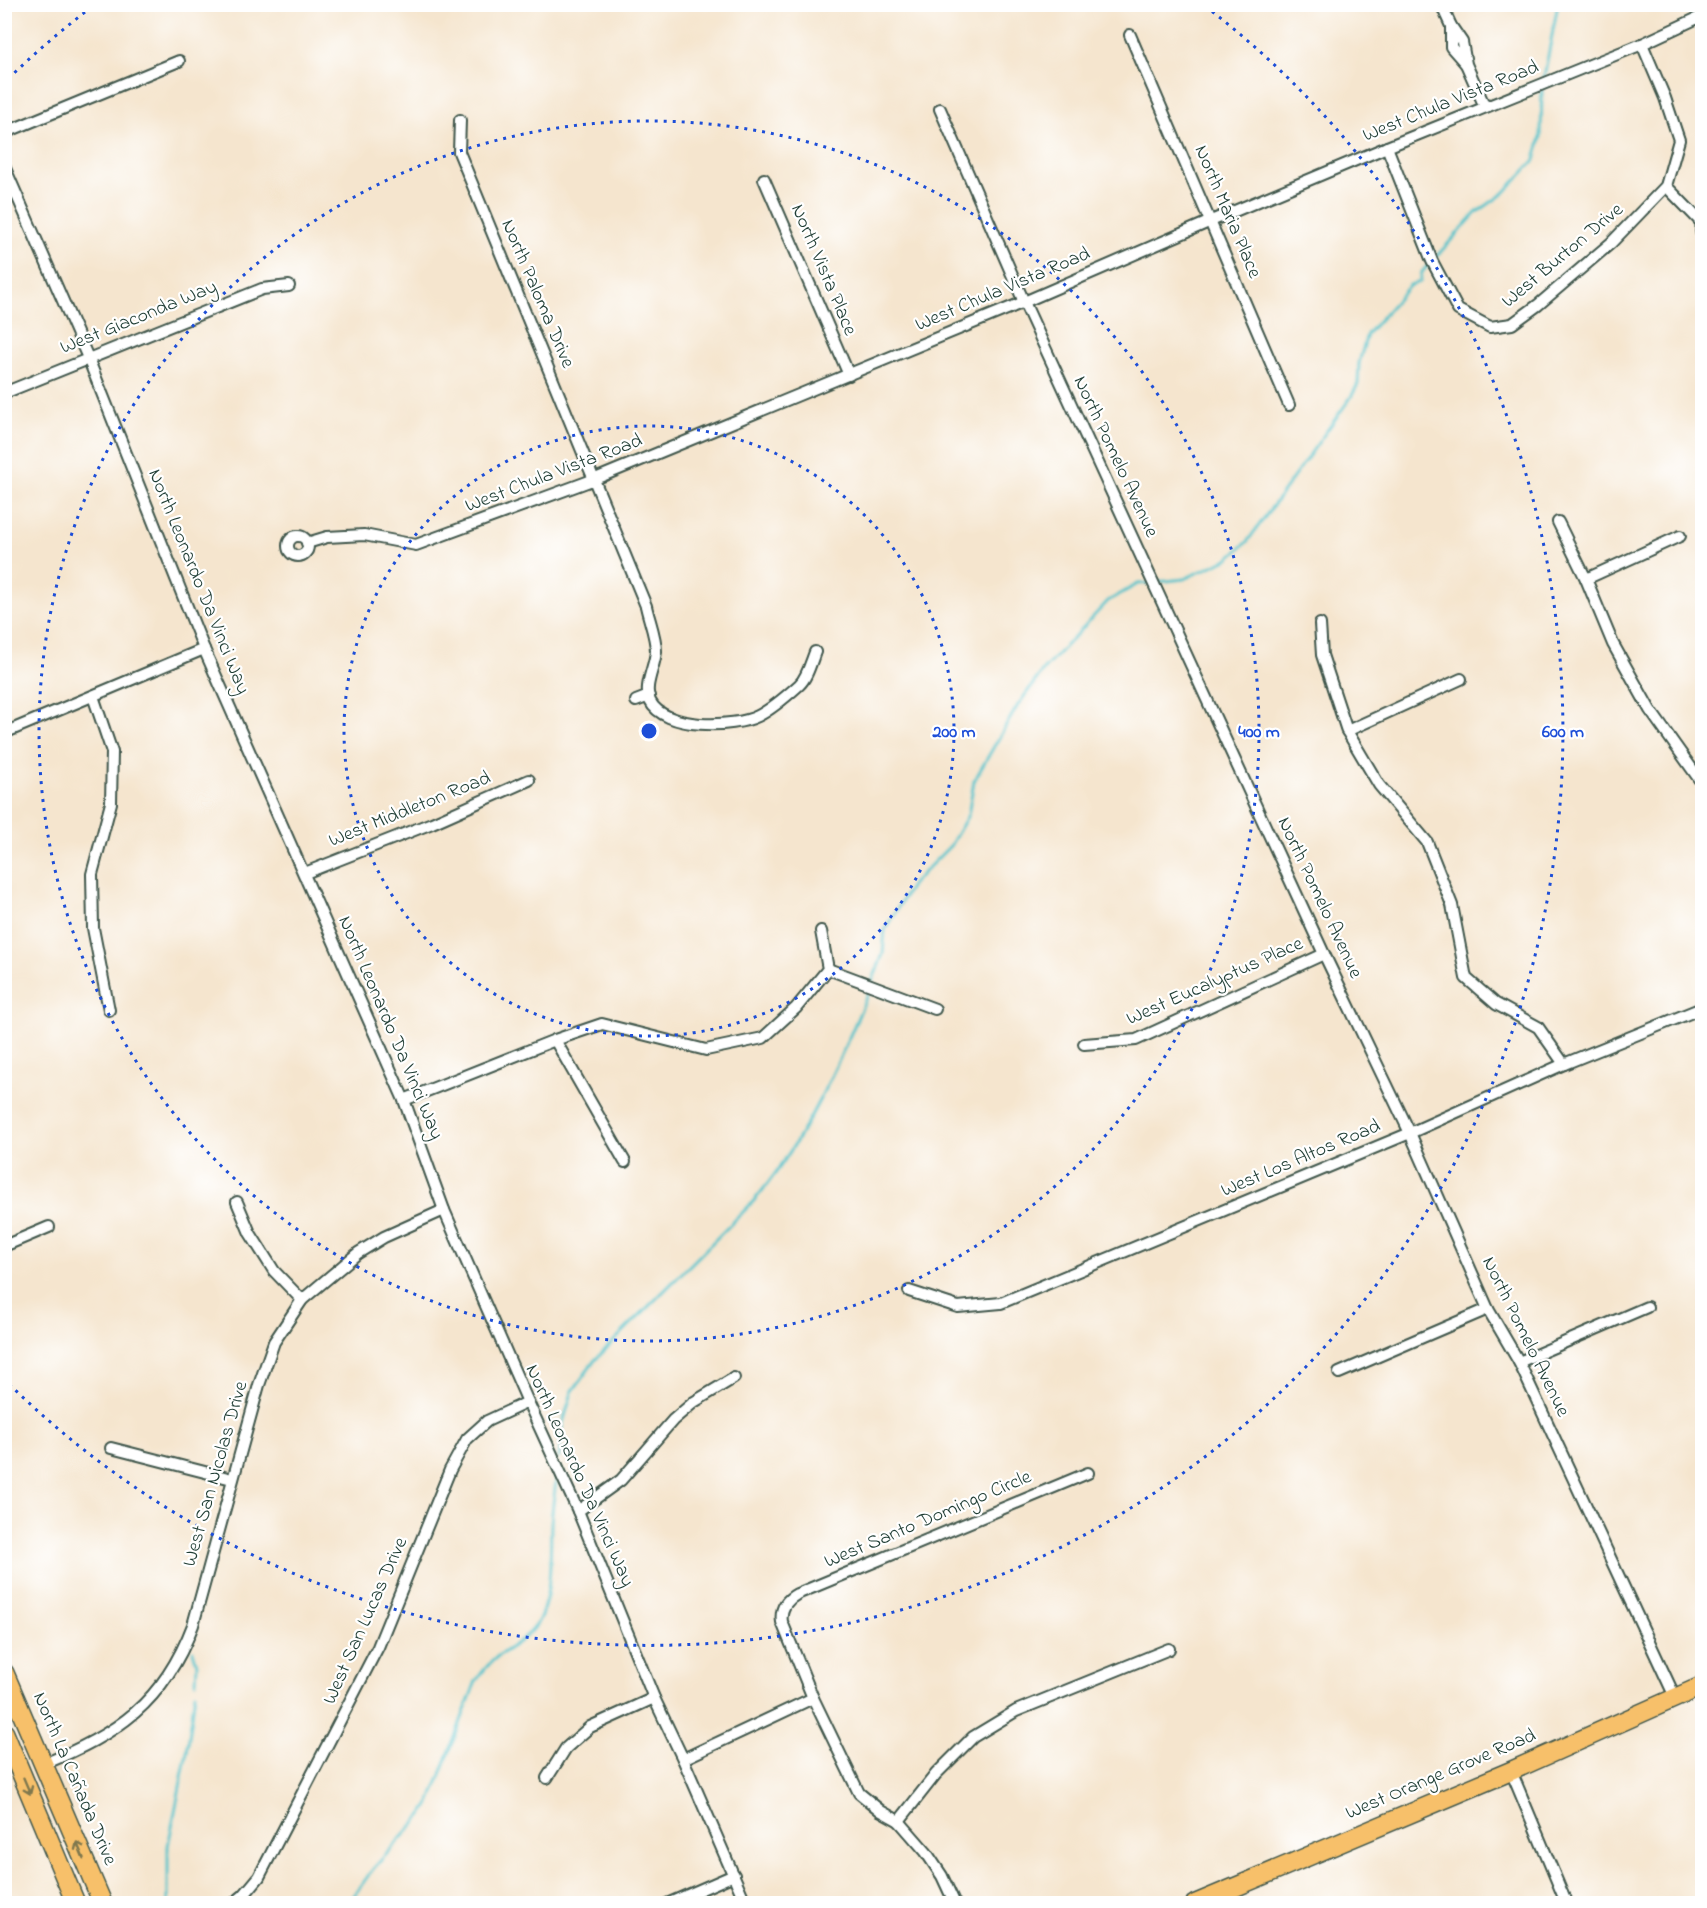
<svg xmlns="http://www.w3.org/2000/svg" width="1707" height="1908" viewBox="0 0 1707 1908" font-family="'Indie Flower',sans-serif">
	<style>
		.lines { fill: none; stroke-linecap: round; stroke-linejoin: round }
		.stream { stroke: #55c3cb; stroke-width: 3 }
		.street-casing { stroke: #3f564b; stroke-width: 14 }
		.primary-casing { stroke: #3f564b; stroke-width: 21 }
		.street { stroke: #fff; stroke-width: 10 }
		.primary { stroke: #f7c06b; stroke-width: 18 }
		.oneway { stroke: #80784d }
		.ring { fill: none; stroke: #1d4ed8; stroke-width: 3; stroke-dasharray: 3 6 }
		.labels { text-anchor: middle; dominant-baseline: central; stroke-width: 4.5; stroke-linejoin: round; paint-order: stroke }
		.street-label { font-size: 20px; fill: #1f3d34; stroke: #fff }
		.centre { fill: #1d4ed8; stroke: #fff; stroke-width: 3 }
		.ring-label { font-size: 18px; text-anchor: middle; font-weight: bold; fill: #1d4ed8; stroke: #fff; stroke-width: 4.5; stroke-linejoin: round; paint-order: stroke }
	</style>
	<rect width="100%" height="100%" fill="#fff"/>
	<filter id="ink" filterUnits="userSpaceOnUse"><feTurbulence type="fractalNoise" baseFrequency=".0167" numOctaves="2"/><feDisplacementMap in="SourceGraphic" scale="12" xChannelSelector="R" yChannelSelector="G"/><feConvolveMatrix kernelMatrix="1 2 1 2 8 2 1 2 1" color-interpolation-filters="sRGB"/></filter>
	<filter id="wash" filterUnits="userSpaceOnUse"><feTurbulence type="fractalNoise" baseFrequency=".008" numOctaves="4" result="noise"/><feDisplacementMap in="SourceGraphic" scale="24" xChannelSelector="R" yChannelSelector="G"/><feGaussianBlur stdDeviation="1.35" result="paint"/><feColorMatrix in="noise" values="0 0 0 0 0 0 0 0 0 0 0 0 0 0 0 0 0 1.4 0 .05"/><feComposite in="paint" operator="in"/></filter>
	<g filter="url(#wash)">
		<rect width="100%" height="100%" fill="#f5e5ce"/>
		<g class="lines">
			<!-- stream -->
			<g class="stream">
				<polyline points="1543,82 1558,4"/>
				<polyline points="1435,258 1476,213 1504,193 1535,160 1541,137 1542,89"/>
				<polyline points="1157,582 1184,579 1229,558 1247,542 1351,397 1358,384 1359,363 1367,334 1410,285 1420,282 1422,272 1430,263"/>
				<polyline points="872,982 883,954 885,929 912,884 950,846 968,815 974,781 1018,705 1044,669 1108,601 1138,584 1150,583"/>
				<path d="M 559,1458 L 563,1423 L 572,1392 L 595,1360 L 751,1204 C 802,1147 841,1059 870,988"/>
				<polyline points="193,1651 197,1664 196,1682"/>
				<polyline points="168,1904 168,1846 187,1752 195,1693"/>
				<path d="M 348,1904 L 373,1869 L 422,1815 L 431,1801 L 476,1681 C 482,1672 489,1663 498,1656 C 510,1647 524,1641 534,1628 C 553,1602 550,1555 551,1524 C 552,1507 555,1490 557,1474"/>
			</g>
		</g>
	</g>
	<g filter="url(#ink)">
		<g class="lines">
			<defs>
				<g id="street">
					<polyline points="1441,4 1451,26 1462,42 1466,64 1485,107"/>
					<polyline points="1451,26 1451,47 1465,63"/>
					<polyline points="1130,35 1289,405"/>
					<polyline points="940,109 1024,302 1324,954 1410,1133 1488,1309 1519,1362 1675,1697"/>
					<path d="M 460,120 L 459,152 L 646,606 C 649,620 656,637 656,651 C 655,667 643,686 650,701 C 664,730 734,728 758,716 C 770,710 789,694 799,685 C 807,678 811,662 815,652"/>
					<polyline points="4,133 179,61"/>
					<polyline points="1387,147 1432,261 1458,310 1490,327 1512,324 1538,305 1611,243 1666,186 1679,140 1665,98 1642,44"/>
					<polyline points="4,166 88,358 204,649 404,1100 444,1210 528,1402 578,1511 654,1698 683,1759 746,1904"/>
					<polyline points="764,179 849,375"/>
					<polyline points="1666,186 1702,223 1701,231 1702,236"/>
					<polyline points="4,393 262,289 289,286"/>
					<polyline points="1558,522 1586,579 1613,644 1650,710 1702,783"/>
					<circle cx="298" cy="546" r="10"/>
					<polyline points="307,543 327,537 364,535 416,545 595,479 1024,302 1211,221 1387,147 1642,44 1702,16"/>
					<polyline points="1586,579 1680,536"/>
					<polyline points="1320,624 1322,655 1347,731 1379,785 1427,842 1452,905 1466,978 1496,1004 1538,1027 1564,1064"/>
					<polyline points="93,696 112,752 111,803 92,874 93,928 109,1010"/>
					<polyline points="636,701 649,696"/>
					<polyline points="1347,731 1461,679"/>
					<polyline points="4,733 204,649"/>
					<polyline points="305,873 432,823 529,780"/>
					<polyline points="828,969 935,1009"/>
					<polyline points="555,1040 625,1162"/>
					<polyline points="1084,1044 1136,1040 1324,954"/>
					<polyline points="404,1100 555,1040 602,1024 706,1050 763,1038 796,1008 828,969 821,931"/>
					<polyline points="237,1202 250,1233 274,1271 302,1300"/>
					<polyline points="4,1246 49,1227"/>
					<polyline points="909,1291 958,1307 1001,1303 1410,1133 1564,1064 1702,1008"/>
					<polyline points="1519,1362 1647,1307"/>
					<polyline points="1339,1373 1488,1309"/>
					<polyline points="111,1448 232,1479"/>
					<polyline points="578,1511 621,1480 673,1420 694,1402 734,1378"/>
					<polyline points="4,1713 19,1707"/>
					<polyline points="683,1759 813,1698"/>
					<path d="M 44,1764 C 118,1733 163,1704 193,1625 L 259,1385 L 274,1342 L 302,1300 L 358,1253 L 384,1237 L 444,1210"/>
					<polyline points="1511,1771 1565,1900"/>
					<polyline points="547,1778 566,1748 590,1727 654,1698"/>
					<polyline points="899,1821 936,1774 973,1737 1016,1711 1169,1649"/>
					<polyline points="233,1904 244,1895 259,1877 378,1647 450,1470 467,1439 487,1421 528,1402"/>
					<polyline points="667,1904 734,1875"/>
					<path d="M 955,1904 L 942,1876 L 926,1852 L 899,1821 L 881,1811 L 859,1793 L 813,1698 L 782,1622 C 780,1609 786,1600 797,1594 L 1088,1473"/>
				</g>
				<g id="primary">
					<polyline points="4,1672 103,1904"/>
					<polyline points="4,1732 76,1904"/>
					<polyline points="1195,1904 1511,1771 1702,1686"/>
				</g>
			</defs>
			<!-- street casing -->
			<use href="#street" class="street-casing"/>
			<!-- primary casing -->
			<use href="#primary" class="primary-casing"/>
			<!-- street -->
			<use href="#street" class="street"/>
			<!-- primary -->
			<use href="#primary" class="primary"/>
		</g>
		<!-- one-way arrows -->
		<defs><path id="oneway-shaft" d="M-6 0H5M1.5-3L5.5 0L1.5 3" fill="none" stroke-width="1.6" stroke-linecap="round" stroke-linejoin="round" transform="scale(1.5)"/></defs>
		<g class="oneway">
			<use href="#oneway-shaft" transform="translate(27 1786) rotate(67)"/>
			<use href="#oneway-shaft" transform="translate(80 1850) rotate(-113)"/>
		</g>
	</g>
	<!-- distance rings -->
	<g class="ring">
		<circle cx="649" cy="731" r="305"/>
		<circle cx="649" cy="731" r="610"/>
		<path d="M8 79A914 914 0 0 1 93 6M1205 6A914 914 0 1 1 8 1383"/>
	</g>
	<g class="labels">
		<!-- street labels -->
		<g class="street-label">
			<text transform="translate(1451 102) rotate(-22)">West Chula Vista Road</text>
			<text transform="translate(1227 212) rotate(67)">North Maria Place</text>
			<text transform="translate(1563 256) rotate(-40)">West Burton Drive</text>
			<text transform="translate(823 270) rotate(67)">North Vista Place</text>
			<text transform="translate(1003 290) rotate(-23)">West Chula Vista Road</text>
			<text transform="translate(537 294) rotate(67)">North Paloma Drive</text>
			<text transform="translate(139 318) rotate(-22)">West Giaconda Way</text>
			<text transform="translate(1115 457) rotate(65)">North Pomelo Avenue</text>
			<text transform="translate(554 474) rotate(-21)">West Chula Vista Road</text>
			<text transform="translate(198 582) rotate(68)">North Leonardo Da Vinci Way</text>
			<text transform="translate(410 810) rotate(-22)">West Middleton Road</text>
			<text transform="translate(1319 898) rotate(65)">North Pomelo Avenue</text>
			<text transform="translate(1215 982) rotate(-24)">West Eucalyptus Place</text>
			<text transform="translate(390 1028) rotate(67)">North Leonardo Da Vinci Way</text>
			<text transform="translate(1301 1159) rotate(-23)">West Los Altos Road</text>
			<text transform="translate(1525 1337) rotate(64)">North Pomelo Avenue</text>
			<text transform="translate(216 1474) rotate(-74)">West San Nicolas Drive</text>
			<text transform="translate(579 1476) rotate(66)">North Leonardo Da Vinci Way</text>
			<text transform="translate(928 1520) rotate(-23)">West Santo Domingo Circle</text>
			<text transform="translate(366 1621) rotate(-66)">West San Lucas Drive</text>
			<text transform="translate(1441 1775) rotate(-23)">West Orange Grove Road</text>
			<text transform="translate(74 1779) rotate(67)">North La Cañada Drive</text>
		</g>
	</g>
	<circle cx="649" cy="731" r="9" class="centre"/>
	<g class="ring-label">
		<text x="954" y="737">200 m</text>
		<text x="1259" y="737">400 m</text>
		<text x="1563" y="737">600 m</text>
	</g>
	<!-- margin -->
	<rect width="1707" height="1908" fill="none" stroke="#fff" stroke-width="24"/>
</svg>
